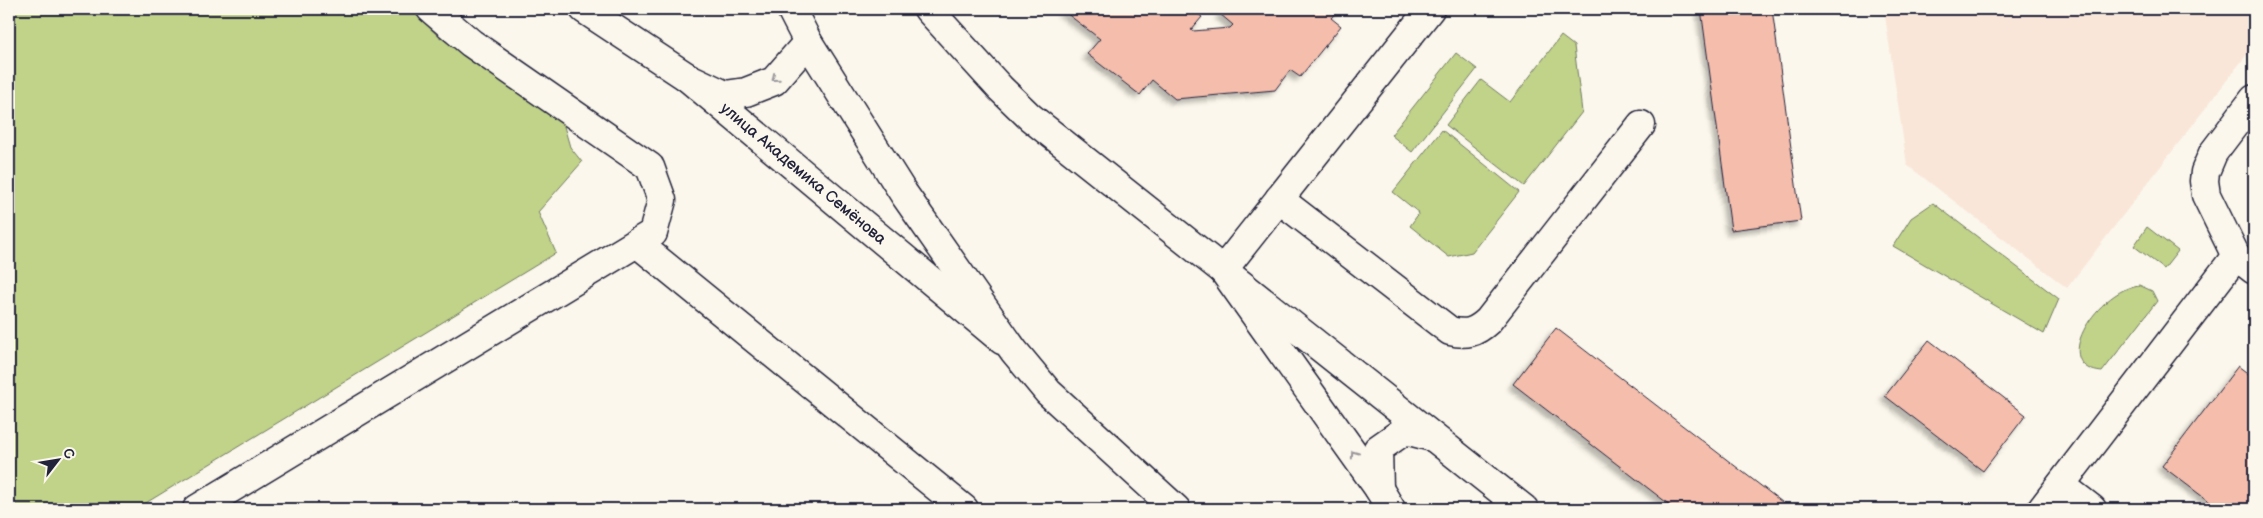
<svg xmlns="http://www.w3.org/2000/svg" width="2263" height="518" viewBox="0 0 2263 518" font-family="'Balsamiq Sans',sans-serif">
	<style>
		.built { fill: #f9e6d8 }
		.green { fill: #c0d388; stroke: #717a62 }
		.building { fill: #f5bdab; stroke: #22223b; filter: url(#shadow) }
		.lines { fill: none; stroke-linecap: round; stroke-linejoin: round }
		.minor-casing { stroke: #22223b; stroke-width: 31 }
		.major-casing { stroke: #22223b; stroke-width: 31 }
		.minor { stroke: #fbf7ec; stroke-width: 28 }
		.major { stroke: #fbf7ec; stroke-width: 28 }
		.oneway { stroke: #99979c }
		.labels { text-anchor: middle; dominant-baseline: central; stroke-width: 4; stroke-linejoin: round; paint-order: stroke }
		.street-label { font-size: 16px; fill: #22223b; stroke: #fbf7ec }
	</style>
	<defs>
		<filter id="shadow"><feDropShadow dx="-4.5" dy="4.5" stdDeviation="2.5" flood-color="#0004"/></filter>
	</defs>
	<rect width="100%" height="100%" fill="#fbf7ec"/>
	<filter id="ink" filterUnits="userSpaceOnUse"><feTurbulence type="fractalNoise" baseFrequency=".02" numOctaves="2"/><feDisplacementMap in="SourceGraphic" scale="10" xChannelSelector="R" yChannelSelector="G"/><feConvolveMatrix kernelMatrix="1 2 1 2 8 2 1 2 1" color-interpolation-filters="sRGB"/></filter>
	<g filter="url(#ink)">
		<!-- built -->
		<polygon class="built" points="1884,9 2254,9 2254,45 2067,288 1907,165"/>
		<!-- green -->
		<g class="green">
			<polygon points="9,9 410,9 438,36 563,123 570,147 582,162 538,212 556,253 136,509 9,509"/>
			<polygon points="1561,36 1574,46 1582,112 1524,186 1446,125 1481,80 1510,102"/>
			<polygon points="1456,53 1477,69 1412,152 1391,135"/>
			<polygon points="1442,130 1519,192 1472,252 1449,257 1410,226 1419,213 1393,192"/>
			<polygon points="1933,203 2059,299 2044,334 1893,246 1911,218"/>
			<polygon points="2147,227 2178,251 2164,269 2134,246"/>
			<path d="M 2139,285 L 2152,291 L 2157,301 L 2102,372 C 2048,367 2097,291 2139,285 Z"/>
		</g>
		<!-- building -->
		<g class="building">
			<polygon points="1061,9 1192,9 1202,17 1191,30 1193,31 1230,28 1233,25 1220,14 1224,9 1339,9 1331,18 1341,26 1300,77 1290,70 1275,90 1175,99 1152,80 1140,95 1087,54 1100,39"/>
			<polygon points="1701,9 1772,9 1801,221 1731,230"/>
			<polygon points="1556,328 1726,459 1791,509 1675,509 1513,384"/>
			<polygon points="1929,340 2026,415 1983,471 1885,396"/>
			<polygon points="2238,366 2254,378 2254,509 2219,509 2162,466"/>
		</g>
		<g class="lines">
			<defs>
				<g id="minor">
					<polyline points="584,9 687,77 1002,340"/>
					<polyline points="928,9 1000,88 1030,117 1524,509"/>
					<polyline points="2254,99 2213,153 2205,172 2204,181 2206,195 2236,256 2254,270"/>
					<path d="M 1279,199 L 1450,331 C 1466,335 1475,333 1488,321 L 1641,125"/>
					<polyline points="637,243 964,509"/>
					<polyline points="2061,485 2092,509"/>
					<polyline points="1379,489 1378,449 1405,430 1432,437"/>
					<polyline points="197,509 653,233 662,200 650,167 471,43 431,9"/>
					<polyline points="1391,509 1379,489 1223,270 1430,9"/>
					<polyline points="2042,509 2236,256"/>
				</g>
				<g id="major">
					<polyline points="791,9 808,42 904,194 1014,351 1048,392 1176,509"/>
					<polyline points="687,77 725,95 746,92 774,81 808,42"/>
				</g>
			</defs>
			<!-- minor casing -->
			<use href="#minor" class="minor-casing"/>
			<!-- major casing -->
			<use href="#major" class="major-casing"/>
			<!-- minor -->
			<use href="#minor" class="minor"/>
			<!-- major -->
			<use href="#major" class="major"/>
		</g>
		<!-- one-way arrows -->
		<defs><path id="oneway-chevron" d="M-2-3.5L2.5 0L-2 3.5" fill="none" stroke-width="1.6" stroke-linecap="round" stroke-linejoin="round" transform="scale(1.25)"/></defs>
		<g class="oneway">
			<use href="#oneway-chevron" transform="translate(775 78) rotate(140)"/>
			<use href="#oneway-chevron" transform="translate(1354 454) rotate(-125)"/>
		</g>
	</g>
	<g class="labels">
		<!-- street labels -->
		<g class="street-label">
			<text transform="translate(803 174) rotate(40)">улица Академика Семёнова</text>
		</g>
	</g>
	<!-- margin -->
	<rect width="2263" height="518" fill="none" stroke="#fbf7ec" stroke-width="30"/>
	<rect x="15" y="15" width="2233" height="488" fill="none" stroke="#22223b" stroke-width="2" filter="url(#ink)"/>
	<!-- north arrow -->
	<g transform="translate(58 460) rotate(59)" stroke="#fbf7ec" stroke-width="4" paint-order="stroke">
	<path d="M0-4L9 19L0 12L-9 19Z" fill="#22223b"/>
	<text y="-8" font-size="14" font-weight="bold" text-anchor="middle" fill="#22223b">С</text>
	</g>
</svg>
